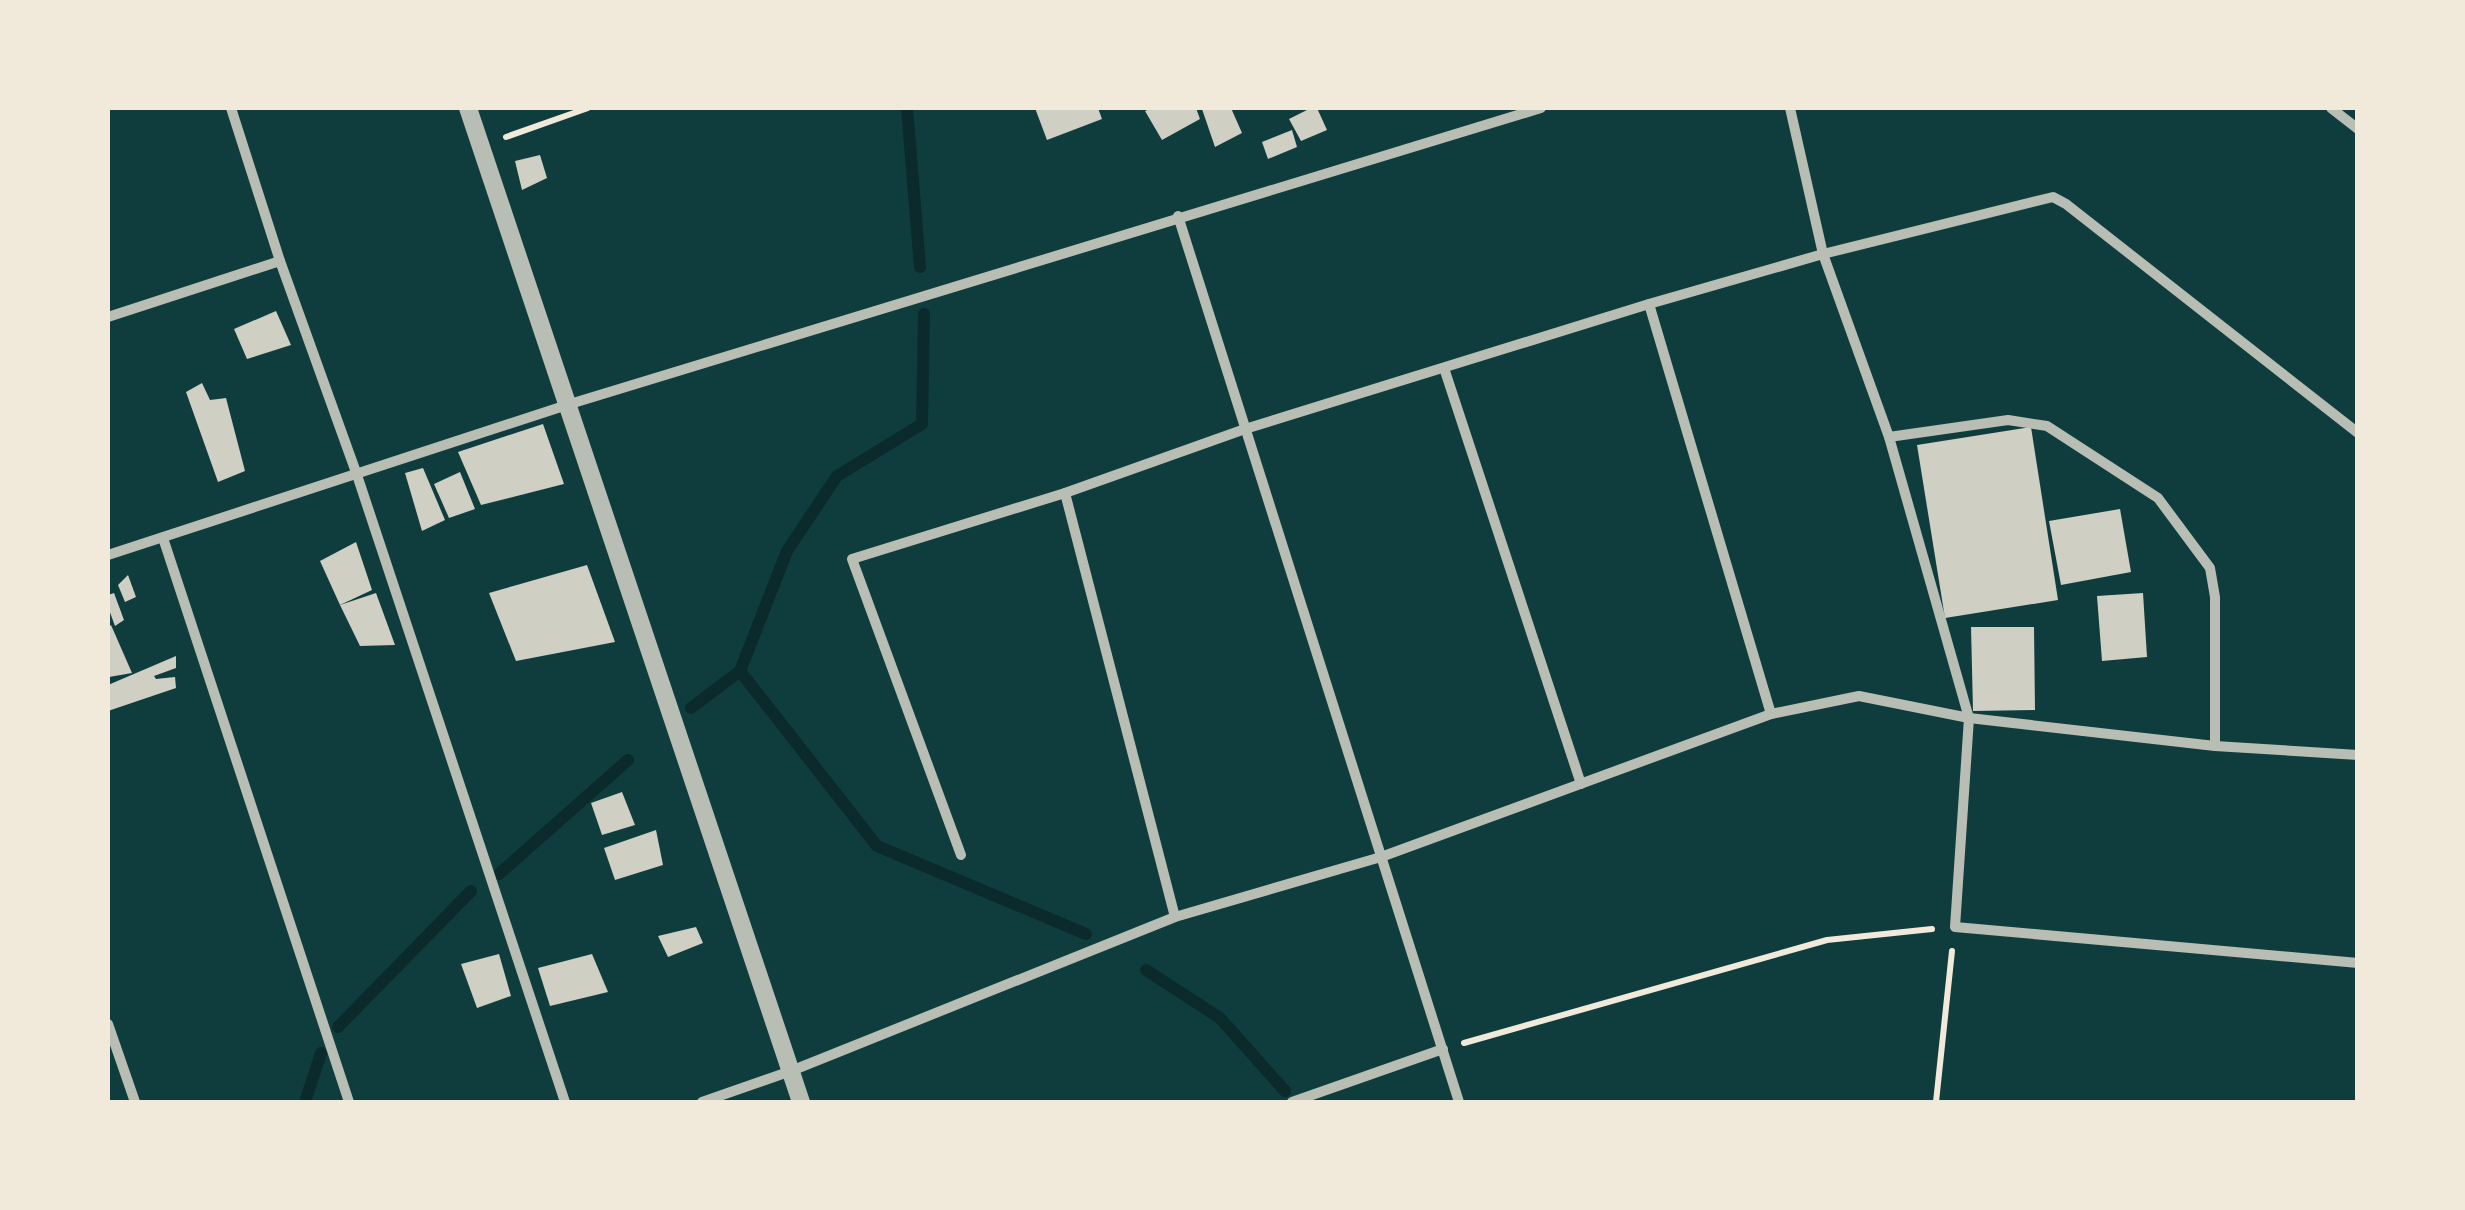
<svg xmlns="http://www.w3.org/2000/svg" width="2465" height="1210" viewBox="0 0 2465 1210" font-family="Jost,sans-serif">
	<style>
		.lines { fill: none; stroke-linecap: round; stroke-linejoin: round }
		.stream { stroke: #0a2a2b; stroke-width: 12 }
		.building { fill: #cfcfc3 }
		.path { stroke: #f1e9da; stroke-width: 6 }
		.minor { stroke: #b8beb3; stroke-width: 10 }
		.tertiary { stroke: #b8beb3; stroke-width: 18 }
	</style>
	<rect width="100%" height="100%" fill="#0f3d3e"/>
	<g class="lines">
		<!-- stream -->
		<g class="stream">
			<polyline points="907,108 920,267"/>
			<polyline points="740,671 877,846 1086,934"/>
			<polyline points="691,708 740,671 787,551 837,476 922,424 924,314"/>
			<polyline points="499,874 628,760"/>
			<polyline points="1146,970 1220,1018 1285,1091"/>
			<polyline points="338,1027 471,891"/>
			<polyline points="305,1102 321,1053"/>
		</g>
	</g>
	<!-- building -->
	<g class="building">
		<polygon points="1035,108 1098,108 1102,119 1047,140"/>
		<polygon points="1152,108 1196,108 1200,119 1162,140 1145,111"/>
		<polygon points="1206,108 1231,108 1242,133 1215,147 1202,109"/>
		<polygon points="1311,108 1317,108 1327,130 1301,141 1289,119"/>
		<polygon points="1292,130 1297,147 1268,159 1262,142"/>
		<polygon points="540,155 547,178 522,190 515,161"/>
		<polygon points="276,311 291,345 247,359 234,329"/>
		<polygon points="202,383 210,400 226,398 245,471 218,482 186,392"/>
		<polygon points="543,424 564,484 481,505 458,452"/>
		<polygon points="2031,427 2058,600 1945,618 1917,445"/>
		<polygon points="423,468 445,520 422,531 405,473"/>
		<polygon points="460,472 475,509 449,518 434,484"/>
		<polygon points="2120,509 2131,572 2061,585 2049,521"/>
		<polygon points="356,542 372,590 340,605 320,561"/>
		<polygon points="587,565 615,642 516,661 489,593"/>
		<polygon points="128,575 136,597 125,602 118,585"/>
		<polygon points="114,593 124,620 115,626 108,607 108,595"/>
		<polygon points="376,593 395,645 360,646 340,605"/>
		<polygon points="2143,593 2147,657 2102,661 2097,596"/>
		<polygon points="111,625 132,673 109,677 108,627"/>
		<polygon points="1971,627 2034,627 2035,710 1973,711"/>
		<polygon points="176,656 176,668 154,676 156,679 175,677 176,688 108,711 108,685"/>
		<polygon points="622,792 635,825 602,835 591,803"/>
		<polygon points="656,830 663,865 615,880 604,848"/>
		<polygon points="696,927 703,943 668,957 658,936"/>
		<polygon points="499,954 511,996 477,1008 461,964"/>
		<polygon points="592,954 608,992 550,1006 538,968"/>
	</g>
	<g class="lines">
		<!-- path -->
		<g class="path">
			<polyline points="506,137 588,108"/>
			<polyline points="1464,1043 1827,940 1932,929"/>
			<polyline points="1936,1102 1952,951"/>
		</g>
		<!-- minor -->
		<g class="minor">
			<polyline points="231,108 280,261 357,475 565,1102"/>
			<polyline points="1790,108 1823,254 1889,437 1969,718 1955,927 2358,963"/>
			<polyline points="2331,108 2358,129"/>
			<polyline points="1178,216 1459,1102"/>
			<polyline points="1649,304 1771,714"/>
			<polyline points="108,317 280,261"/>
			<polyline points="1444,368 1581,784"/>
			<polyline points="1889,437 2008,420 2047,426 2158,498 2210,568 2215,597 2215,746"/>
			<polyline points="1065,493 1175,917"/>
			<polyline points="163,538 349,1102"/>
			<polyline points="108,555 570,404 1541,108"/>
			<polyline points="961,855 852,559 1065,493 1245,429 1649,304 1823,254 2053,197 2066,204 2358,433"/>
			<polyline points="108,1024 135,1102"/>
			<polyline points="702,1102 791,1071 1175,917 1381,857 1771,714 1859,696 1969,718 2215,746 2358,755"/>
			<polyline points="1292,1102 1443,1049"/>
		</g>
		<!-- tertiary -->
		<polyline class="tertiary" points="468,108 801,1102"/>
	</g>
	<!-- border -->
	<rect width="2465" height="1210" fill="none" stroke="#f1e9da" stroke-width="220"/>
</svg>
